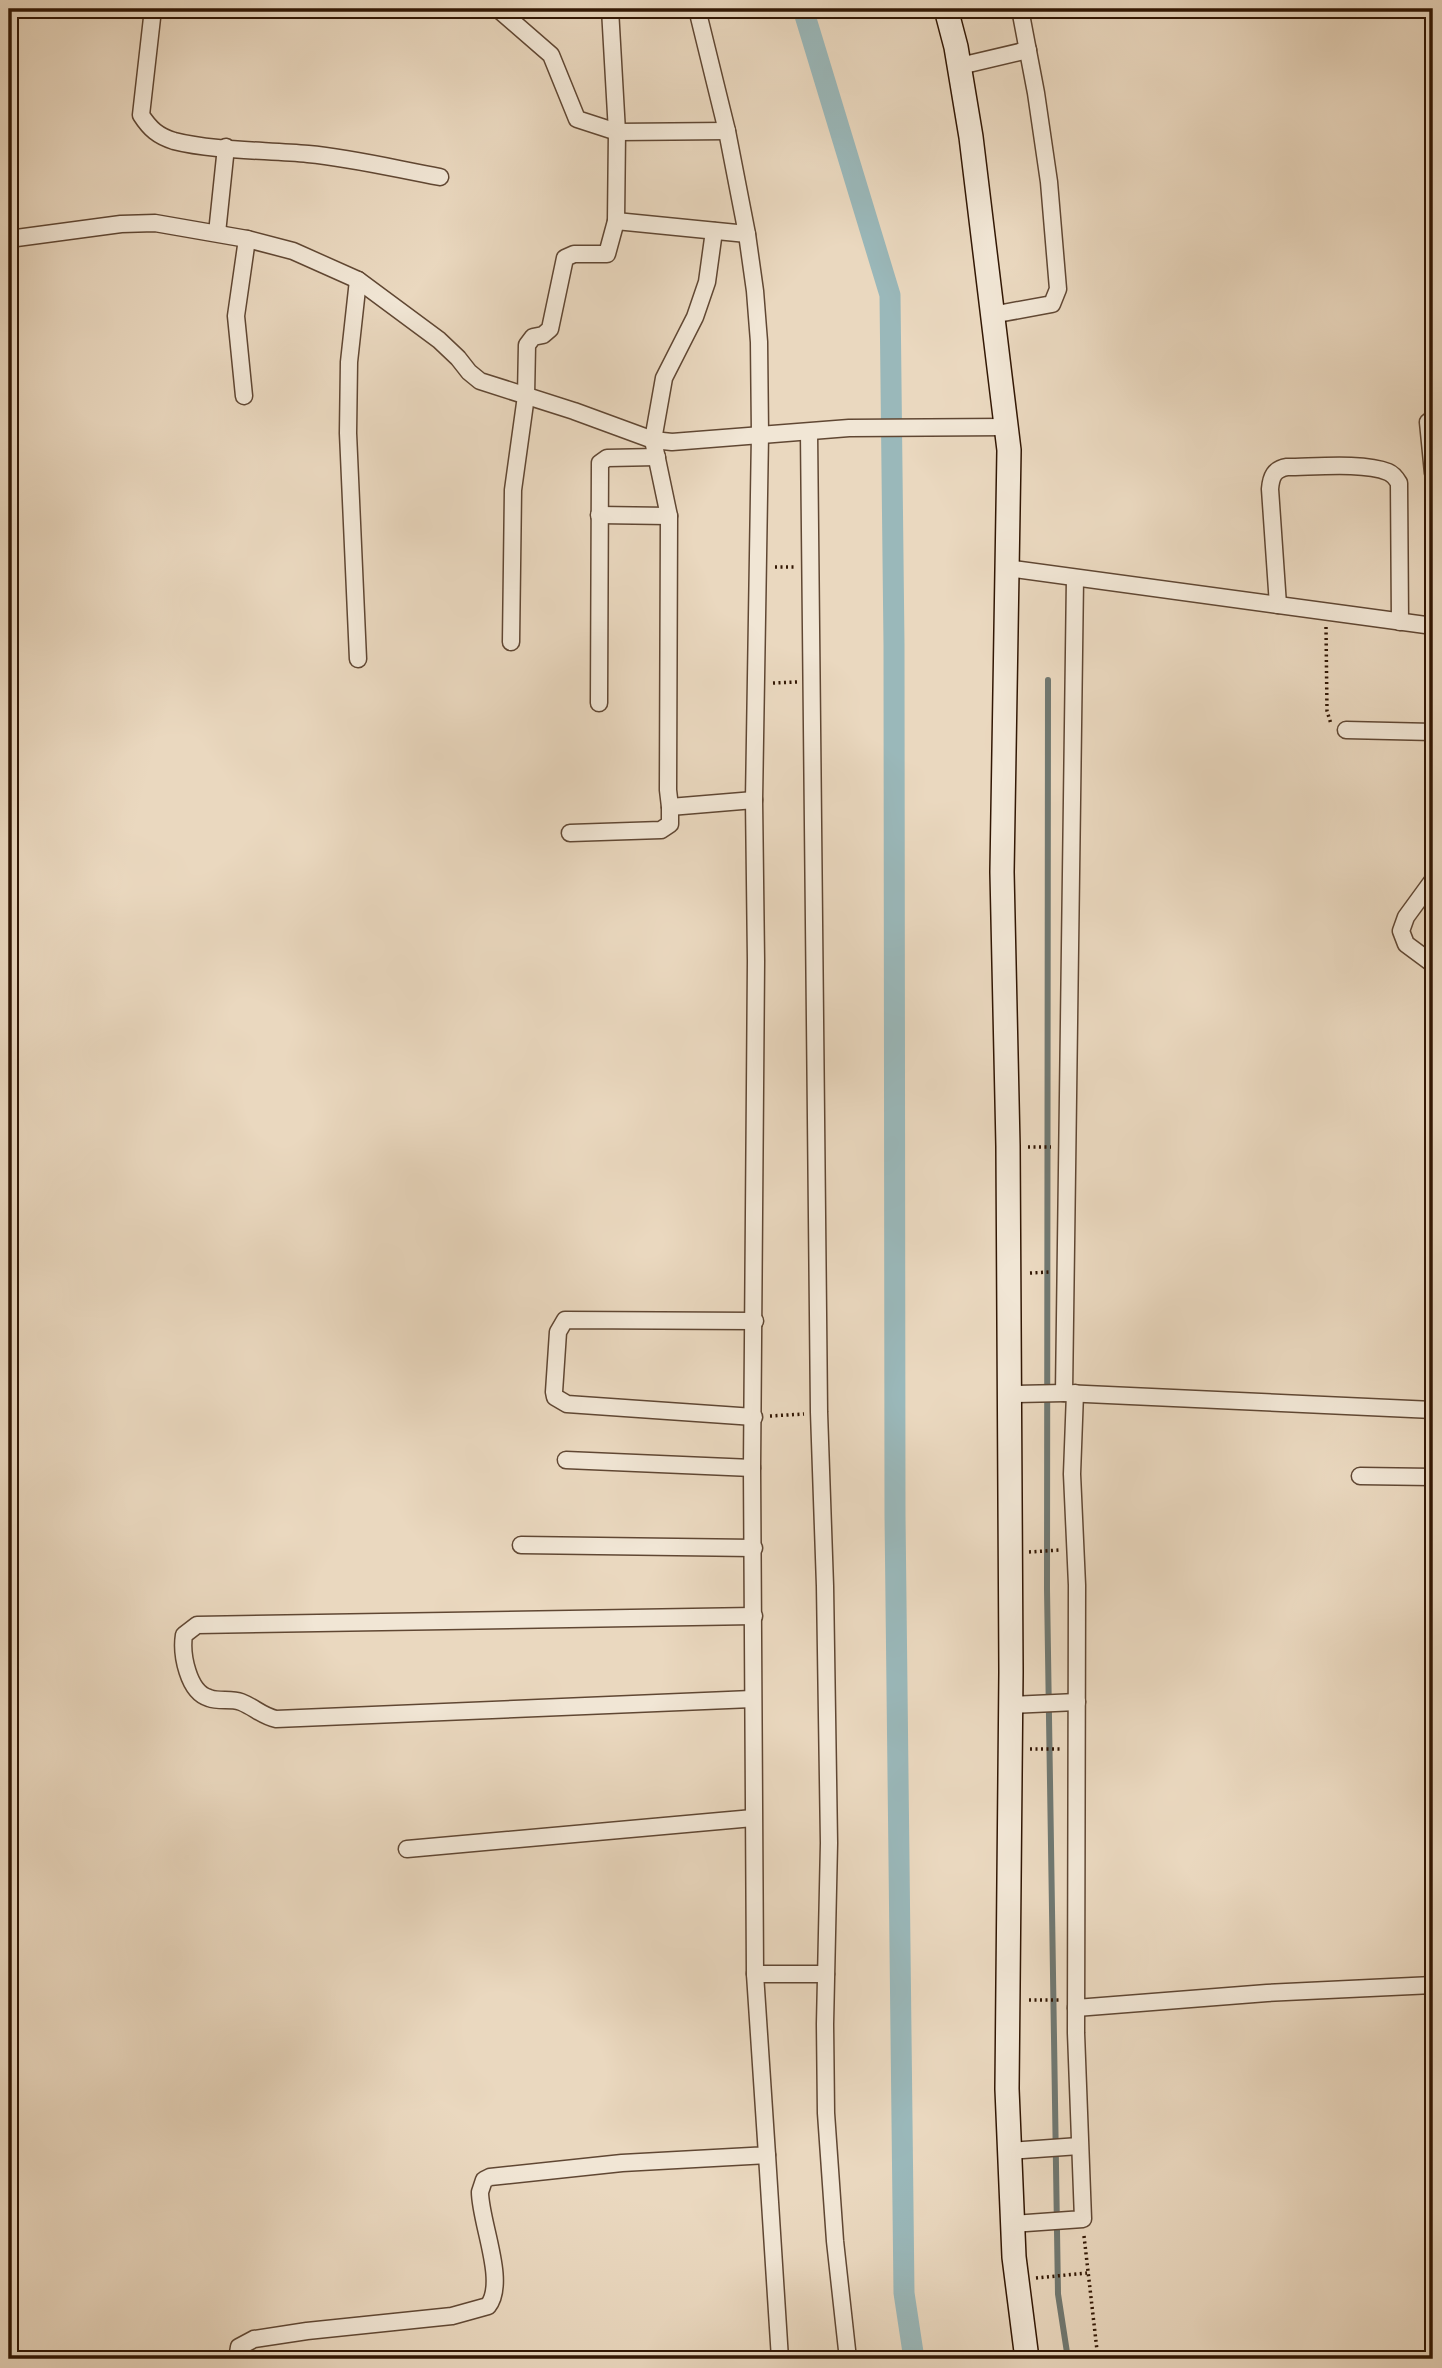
<svg xmlns="http://www.w3.org/2000/svg" width="1442" height="2368" viewBox="0 0 1442 2368" font-family="Cardo,serif">
	<style>
		.lines { fill: none; stroke-linecap: round; stroke-linejoin: round }
		.stream { stroke: #707871; stroke-width: 6 }
		.canal { stroke: #9ab8ba; stroke-width: 21 }
		.street-casing { stroke: #604733; stroke-width: 19 }
		.secondary-casing { stroke: #321704; stroke-width: 26 }
		.path { stroke: #321704; stroke-width: 3.5; stroke-dasharray: 2 3.5; stroke-linecap: butt }
		.street { stroke: #f1e6d5; stroke-width: 16 }
		.secondary { stroke: #f1e6d5; stroke-width: 23 }
	</style>
	<rect width="100%" height="100%" fill="#ead8bf"/>
	<filter id="stains"><feTurbulence type="fractalNoise" baseFrequency=".00286" numOctaves="4"/><feColorMatrix values="0 0 0 0 .2 0 0 0 0 .09 0 0 0 0 .02 0 0 0 .5 -.17"/></filter>
	<radialGradient id="worn" r=".72"><stop offset=".6" stop-color="#630" stop-opacity="0"/><stop offset="1" stop-color="#630" stop-opacity=".3"/></radialGradient>
	<g class="lines">
		<!-- stream -->
		<polyline class="stream" points="1048,680 1047,1589 1058,2294 1068,2359"/>
		<!-- canal -->
		<polyline class="canal" points="803,9 890,295 894,645 895,1515 904,2293 914,2359"/>
		<defs>
			<g id="street">
				<path d="M 153,9 L 141,115 C 150,129 158,136 174,141 C 213,151 267,150 308,154 C 352,158 396,169 440,177"/>
				<polyline points="498,9 551,55 577,119 617,132 727,131"/>
				<polyline points="697,9 727,131 747,234 755,291 759,342 760,434 754,800 756,961 752,1468 755,1974"/>
				<polyline points="960,66 1028,50"/>
				<polyline points="616,221 747,234"/>
				<polyline points="714,231 707,282 695,317 664,378 653,440 669,516 668,790 670,807 754,800"/>
				<polyline points="217,233 226,147"/>
				<polyline points="9,239 121,224 155,223 247,239 293,251 358,280 439,340 458,358 469,372 480,381 574,411 653,440 672,442 849,428 1008,427"/>
				<polyline points="992,315 1052,304 1058,289 1049,182 1036,93 1020,9"/>
				<polyline points="244,396 236,316 247,239"/>
				<polyline points="1428,422 1433,473"/>
				<polyline points="809,432 819,1412 825,1586 829,1843 825,2024 826,2113 835,2241 848,2359"/>
				<polyline points="599,515 669,516"/>
				<polyline points="1007,568 1433,626"/>
				<polyline points="1075,578 1064,1393 1433,1410"/>
				<path d="M 1278,605 L 1270,489 C 1271,477 1274,469 1287,467 C 1313,467 1364,462 1388,472 C 1393,474 1396,478 1399,483 L 1400,622"/>
				<polyline points="511,642 513,490 526,396 527,345 533,337 543,335 550,329 565,258 574,254 607,254 616,221 617,132 610,9"/>
				<polyline points="358,659 348,433 349,362 358,280"/>
				<polyline points="599,703 600,463 607,458 657,457"/>
				<polyline points="1346,730 1433,732"/>
				<polyline points="570,833 661,830 670,824 670,807"/>
				<polyline points="1433,880 1406,917 1401,931 1406,944 1433,964"/>
				<polyline points="1010,1394 1064,1393"/>
				<polyline points="754,1417 567,1404 555,1397 554,1392 558,1332 565,1320 755,1321"/>
				<polyline points="566,1460 752,1468"/>
				<polyline points="1360,1476 1433,1477"/>
				<polyline points="521,1545 754,1548"/>
				<path d="M 752,1699 L 276,1719 C 262,1716 254,1707 241,1702 C 231,1698 219,1702 209,1698 C 188,1692 181,1654 184,1635 L 197,1625 L 754,1616"/>
				<polyline points="1011,1705 1077,1702"/>
				<polyline points="407,1849 753,1818"/>
				<polyline points="1076,2008 1267,1993 1433,1985"/>
				<polyline points="1009,2151 1079,2146"/>
				<polyline points="767,2155 780,2359"/>
				<polyline points="1012,2224 1083,2219 1076,2033 1077,1585 1072,1474 1075,1393"/>
				<path d="M 237,2359 L 239,2347 L 254,2339 L 307,2331 L 452,2316 L 488,2306 C 507,2282 480,2222 480,2192 L 484,2180 L 490,2177 L 622,2163 L 767,2155 L 755,1974 L 826,1974"/>
			</g>
			<polyline id="secondary" points="946,9 956,47 971,137 1009,450 1002,872 1008,1146 1011,1672 1007,2089 1014,2257 1027,2359"/>
		</defs>
		<!-- street casing -->
		<use href="#street" class="street-casing"/>
		<!-- secondary casing -->
		<use href="#secondary" class="secondary-casing"/>
		<!-- path -->
		<g class="path">
			<polyline points="775,567 795,567"/>
			<polyline points="1326,627 1327,711 1331,724"/>
			<polyline points="773,683 797,682"/>
			<polyline points="1028,1147 1051,1147"/>
			<polyline points="1030,1273 1050,1272"/>
			<polyline points="770,1416 804,1414"/>
			<polyline points="1029,1552 1060,1550"/>
			<polyline points="1030,1749 1061,1749"/>
			<polyline points="1029,2000 1060,2000"/>
			<polyline points="1084,2236 1098,2359"/>
			<polyline points="1036,2278 1087,2273"/>
		</g>
		<!-- street -->
		<use href="#street" class="street"/>
		<!-- secondary -->
		<use href="#secondary" class="secondary"/>
	</g>
	<!-- margin -->
	<rect width="1442" height="2368" fill="none" stroke="#ead8bf" stroke-width="35"/>
	<rect x="10" y="10" width="1421" height="2347" fill="none" stroke="#321704" stroke-width="3.5"/>
	<rect x="18" y="18" width="1407" height="2333" fill="none" stroke="#321704" stroke-width="2"/>
	<rect width="100%" height="100%" filter="url(#stains)"/>
	<rect width="100%" height="100%" fill="url(#worn)"/>
</svg>
